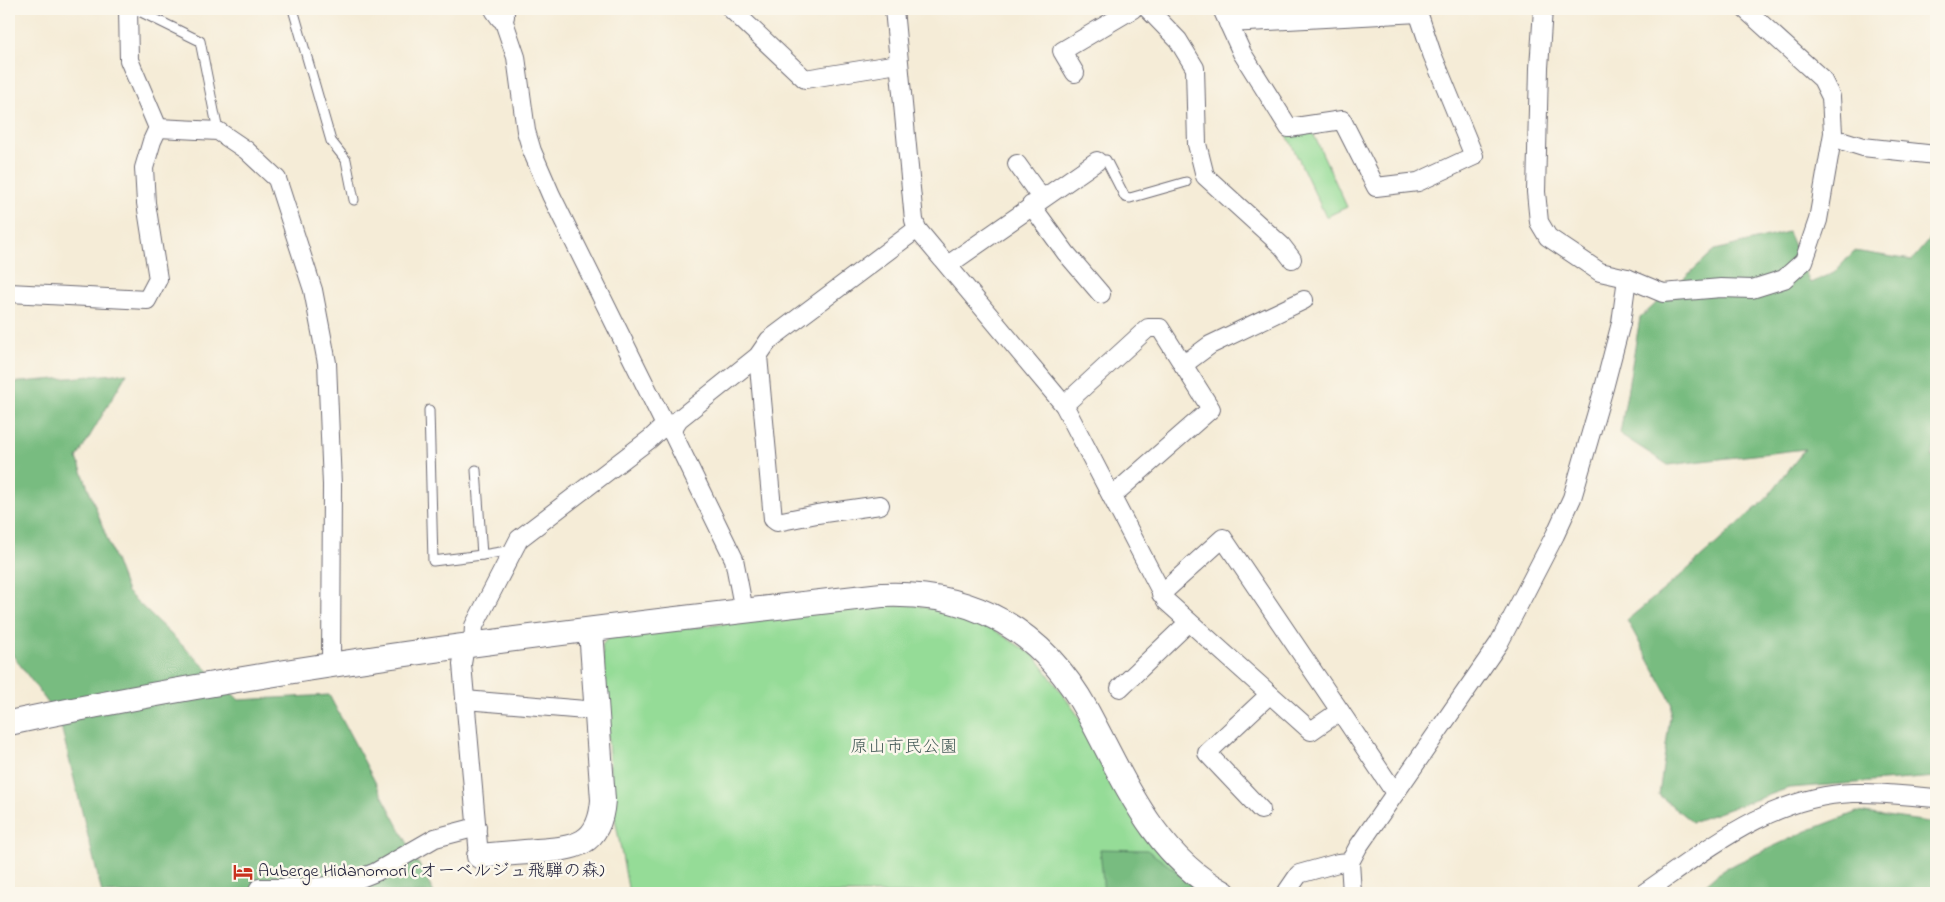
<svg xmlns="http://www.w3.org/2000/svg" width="1945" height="902" viewBox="0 0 1945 902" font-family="'Indie Flower','Klee One',sans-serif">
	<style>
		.green { fill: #95dc97; stroke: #5c7f69 }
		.forest { fill: #78bc80; stroke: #4d6f5e }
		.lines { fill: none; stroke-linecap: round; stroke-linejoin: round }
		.lane-casing { stroke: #6c6972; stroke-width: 11 }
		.street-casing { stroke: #6c6972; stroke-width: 20 }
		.secondary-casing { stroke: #6c6972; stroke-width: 26 }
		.lane { stroke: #fff; stroke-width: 9 }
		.street { stroke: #fff; stroke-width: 18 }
		.secondary { stroke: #fff; stroke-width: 24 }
		.labels { text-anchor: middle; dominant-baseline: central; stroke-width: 5; stroke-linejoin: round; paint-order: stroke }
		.park-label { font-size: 18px; fill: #445a57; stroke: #fbf7ec }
		.poi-label { font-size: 18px; fill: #22223b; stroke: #fbf7ec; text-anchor: start }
	</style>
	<rect width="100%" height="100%" fill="#fbf7ec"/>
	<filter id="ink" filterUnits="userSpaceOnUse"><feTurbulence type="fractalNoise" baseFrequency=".02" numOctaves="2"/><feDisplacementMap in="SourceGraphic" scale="10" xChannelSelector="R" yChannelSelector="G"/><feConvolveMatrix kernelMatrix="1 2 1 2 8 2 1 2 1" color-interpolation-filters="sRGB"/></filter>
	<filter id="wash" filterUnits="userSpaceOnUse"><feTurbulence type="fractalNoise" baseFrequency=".0096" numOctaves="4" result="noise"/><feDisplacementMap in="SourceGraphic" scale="20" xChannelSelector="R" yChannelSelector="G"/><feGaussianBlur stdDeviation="1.12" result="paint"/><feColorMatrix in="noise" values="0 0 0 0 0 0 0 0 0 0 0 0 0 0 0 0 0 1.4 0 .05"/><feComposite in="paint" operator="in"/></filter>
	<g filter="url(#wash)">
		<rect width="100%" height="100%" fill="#f5ecd7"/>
		<!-- green -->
		<g class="green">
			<polygon points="1313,133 1347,207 1326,217 1287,135"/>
			<polygon points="911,604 974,617 1035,656 1207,893 629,893 612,802 602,645 608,638 871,606"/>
		</g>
		<!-- forest -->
		<g class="forest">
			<polygon points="1788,232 1810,283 1834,273 1854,251 1912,260 1934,234 1936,238 1936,444 1931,457 1936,457 1936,777 1789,788 1692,822 1659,795 1672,703 1627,620 1679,577 1765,500 1805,449 1668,465 1620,434 1640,318 1715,250"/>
			<polygon points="127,373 77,458 127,592 239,700 329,695 434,893 102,893 59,718 9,650 9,383"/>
			<polygon points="1857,812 1936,823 1936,893 1695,893 1724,869 1807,831"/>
			<polygon points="1100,849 1147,850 1207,893 1104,893"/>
		</g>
	</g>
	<g filter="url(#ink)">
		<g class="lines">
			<defs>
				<g id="lane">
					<polyline points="135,9 200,41 218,131"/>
					<polyline points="293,9 331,141 346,160 354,200"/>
					<polyline points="1097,161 1106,160 1125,197 1130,198 1186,182"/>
					<polyline points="429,410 433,561 482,555"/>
					<polyline points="476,470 482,555 513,550"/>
				</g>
				<g id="street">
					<polyline points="128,9 129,60 158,128"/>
					<polyline points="506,9 502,16 516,57 526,131 532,151 551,195 665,425 673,434 734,559 744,611"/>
					<polyline points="731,9 805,79 898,64"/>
					<polyline points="894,9 914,220 917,229 1064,405 1166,601 1311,731 1340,711 1395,793"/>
					<polyline points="1148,9 1178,40 1195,68 1197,144 1205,176 1282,246 1292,259"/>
					<polyline points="1222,9 1242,53 1289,128 1342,120 1376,187 1418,182 1474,156 1432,54 1417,9"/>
					<polyline points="1543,9 1539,68 1536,192 1539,222 1548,237 1600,272 1627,278 1663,293 1721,288 1752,289 1784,279 1804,261 1818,220 1833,133 1831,97 1822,79 1745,9"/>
					<polyline points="1228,23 1419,13"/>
					<polyline points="1075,73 1062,51 1133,9"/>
					<polyline points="158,128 218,131 246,150 277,179 313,290 327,363 332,485 331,666"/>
					<polyline points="1844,141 1863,147 1936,155"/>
					<polyline points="1017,164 1037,192 1043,197"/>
					<polyline points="1031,205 1066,253 1101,294"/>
					<polyline points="948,265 1097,161"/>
					<polyline points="9,293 147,300 158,279 146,203 144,168 152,141 158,128"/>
					<polyline points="758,356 773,519 777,522 817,514 880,505"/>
					<polyline points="1183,365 1210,345 1304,300"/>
					<polyline points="1064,405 1148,328 1160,328 1211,409 1112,496"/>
					<polyline points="671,431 679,419 758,356 769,340 917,229"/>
					<polyline points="1161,594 1223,538 1340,711"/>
					<polyline points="473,644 474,626 519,539 650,439 665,425"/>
					<polyline points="465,646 462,664 479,856"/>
					<polyline points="1120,688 1189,622"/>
					<polyline points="465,700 597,711"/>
					<polyline points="1261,810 1207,753 1269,695"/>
					<polyline points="259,888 308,888 346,884 376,872 435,838 477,827"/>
					<polyline points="1286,893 1299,874 1338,863 1350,862"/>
					<polyline points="1352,893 1350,862 1358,847 1499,643 1555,535 1572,498 1604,388 1621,323 1627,278"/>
					<path d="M 1644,893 C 1708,849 1771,796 1853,793 C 1881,792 1909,796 1936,798"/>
				</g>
				<g id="secondary">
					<polyline points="497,9 502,16"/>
					<path d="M 9,723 C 297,662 590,628 882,595 C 974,591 1043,631 1087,711 C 1124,779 1153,855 1224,893"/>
					<path d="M 479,856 C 498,854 518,853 537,851 C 575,848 600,846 603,800 L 591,630"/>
				</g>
			</defs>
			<!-- lane casing -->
			<use href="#lane" class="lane-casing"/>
			<!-- street casing -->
			<use href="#street" class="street-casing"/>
			<!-- secondary casing -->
			<use href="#secondary" class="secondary-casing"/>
			<!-- lane -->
			<use href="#lane" class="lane"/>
			<!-- street -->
			<use href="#street" class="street"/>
			<!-- secondary -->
			<use href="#secondary" class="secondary"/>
		</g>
	</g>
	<!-- icons -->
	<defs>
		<symbol id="hotel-bare" viewBox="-9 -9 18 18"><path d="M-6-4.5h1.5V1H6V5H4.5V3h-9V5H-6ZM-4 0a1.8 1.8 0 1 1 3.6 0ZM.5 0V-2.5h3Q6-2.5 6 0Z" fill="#c8321e" stroke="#fbf7ec" stroke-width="2.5" paint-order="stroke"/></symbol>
	</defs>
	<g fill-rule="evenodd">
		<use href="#hotel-bare" x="229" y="858" width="28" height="28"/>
	</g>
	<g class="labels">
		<!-- park labels -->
		<g class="park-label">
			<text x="904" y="748">原山市民公園</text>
		</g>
		<!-- poi labels -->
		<g class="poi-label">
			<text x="258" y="872">Auberge Hidanomori (オーベルジュ飛騨の森)</text>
		</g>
	</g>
	<!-- margin -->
	<rect width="1945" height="902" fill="none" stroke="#fbf7ec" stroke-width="30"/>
</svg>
